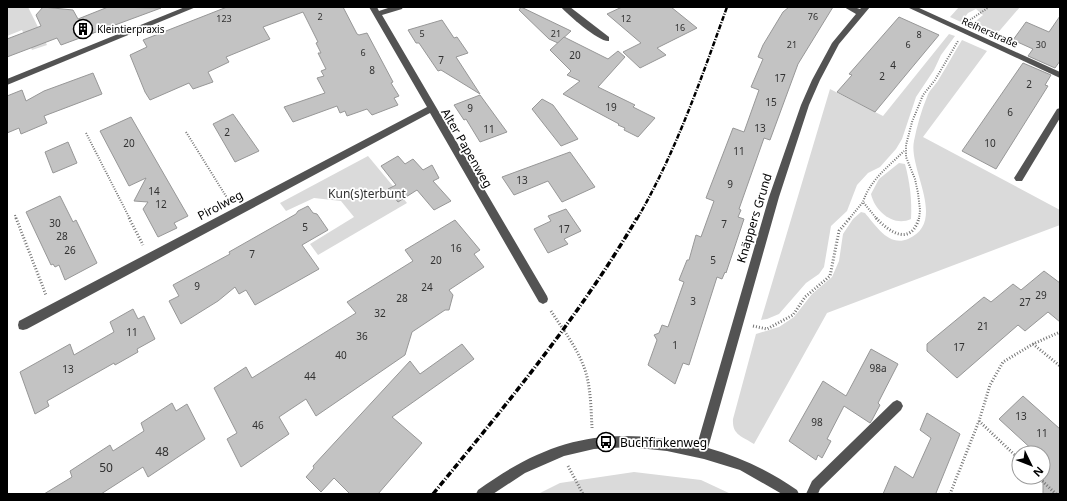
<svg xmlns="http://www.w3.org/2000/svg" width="1067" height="501" viewBox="0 0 1067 501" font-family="'Noto Sans',sans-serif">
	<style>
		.green { fill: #dadada }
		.building { fill: #c3c3c3; stroke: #979797 }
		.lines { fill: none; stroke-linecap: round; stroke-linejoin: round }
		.path-far1 { stroke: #757575; stroke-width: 2; stroke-dasharray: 1 1.5; stroke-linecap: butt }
		.path { stroke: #757575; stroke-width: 3; stroke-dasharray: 1 2; stroke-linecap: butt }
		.minor { fill: #535353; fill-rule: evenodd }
		.rail-far1 { stroke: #000; stroke-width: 2.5; stroke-dasharray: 5 1.5 1 1.5; stroke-linecap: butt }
		.rail { stroke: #000; stroke-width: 3.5; stroke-dasharray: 6 2 1 2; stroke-linecap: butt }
		.labels { text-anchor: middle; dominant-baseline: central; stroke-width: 3.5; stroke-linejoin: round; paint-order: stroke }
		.far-number-label { font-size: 9px; fill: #313131 }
		.far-poi-label { font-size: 10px; fill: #000; stroke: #fff; text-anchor: start }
		.far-street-label { font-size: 10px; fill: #000; stroke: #fff }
		.number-label { font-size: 10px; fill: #313131 }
		.street-label { font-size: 12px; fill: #000; stroke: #fff }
		.park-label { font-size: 12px; fill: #313131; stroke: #fff }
		.poi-label { font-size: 12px; fill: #000; stroke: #fff; text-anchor: start }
		.near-number-label { font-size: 12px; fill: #313131 }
	</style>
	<rect width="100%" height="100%" fill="#fff"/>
	<!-- green -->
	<g class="green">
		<polygon points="7,7 28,7 47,45 32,50 22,30 7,36"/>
		<polygon points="959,7 1020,7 995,36 970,26 983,15 976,9 968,13 961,22 950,17"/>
		<polygon points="949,34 955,36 941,55 934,70 916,97 902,139 896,149 880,167 868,173 857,185 847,211 831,226 824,267 819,274 806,283 779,314 767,319 761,320 830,89 883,116"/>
		<path d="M 962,40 L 987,51 L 923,137 L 1060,210 L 1060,225 L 827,313 L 754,444 C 742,436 732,435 733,419 L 756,334 L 779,327 L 794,317 L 812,294 L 832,277 L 839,261 L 843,234 L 853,219 L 861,212 L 865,213 C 876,226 889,247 908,239 C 948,222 908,169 914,141 C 917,126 921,111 927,97 C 929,90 936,85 939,79 C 947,66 954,53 962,40 Z"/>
		<polygon points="368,156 407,203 318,255 310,244 354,217 341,201 314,198 286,211 280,203"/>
		<path d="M 899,163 L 905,164 C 910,183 912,200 911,219 C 894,227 875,212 871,194 L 879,179 Z"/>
		<polygon points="634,472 701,480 731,494 538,494 560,483"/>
	</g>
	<!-- building -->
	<g class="building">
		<polygon points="43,7 73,10 78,19 108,7 161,8 61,45 57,38 7,57 7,39 41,26 36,15"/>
		<polygon points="227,7 343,7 357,34 359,35 367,33 393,82 391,83 399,96 394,98 398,105 372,115 367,109 347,116 345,111 340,113 337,106 293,122 284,107 325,93 317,78 324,76 321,71 326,69 318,53 321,53 316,43 318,42 303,12 263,27 270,39 226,57 229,62 208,72 213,82 193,89 189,83 150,100 145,92 130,55 147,47 143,40"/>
		<polygon points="521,7 571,31 558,43 549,39 519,10"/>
		<polygon points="622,7 671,7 697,28 657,48 666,55 640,68 623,52 641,43 607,14"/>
		<polygon points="789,7 833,7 798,64 770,140 764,138 739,209 741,210 738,217 744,219 726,273 725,272 722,279 717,277 689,365 683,363 675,384 648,365 657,340 654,335 659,333 662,325 668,327 684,282 679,280 687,260 689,260 696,235 701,237 714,201 706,198 733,128 744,132 759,90 751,87 763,59 758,57 763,45 783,12"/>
		<polygon points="1060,16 1060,61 1055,68 1028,56 1033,49 1013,40 1026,22 1049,32"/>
		<polygon points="899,17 939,35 875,112 837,92 852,75 849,74"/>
		<polygon points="442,20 454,38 457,37 468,53 456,57 480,94 441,70 438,71 419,43 416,43 408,30"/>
		<polygon points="564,37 608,59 618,51 625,57 598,87 635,105 633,107 655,118 638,137 624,130 625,128 618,125 619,124 563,94 580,81 567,75 571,71 550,50"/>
		<polygon points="1023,63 1051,75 1045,85 1048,86 996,169 962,151"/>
		<polygon points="93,73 102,94 44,116 47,123 21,134 19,128 7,133 7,96 22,90 26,101 44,91"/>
		<polygon points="480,95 507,132 480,142 466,119 464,120 454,105"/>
		<polygon points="542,99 553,105 578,139 561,146 532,109"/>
		<polygon points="233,114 259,151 235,162 213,124"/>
		<polygon points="131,117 188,216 174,223 177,228 158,237 143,209 148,202 134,201 146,178 129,186 100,131"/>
		<polygon points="68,142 77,163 53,173 45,152"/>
		<polygon points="570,152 595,187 562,202 548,181 514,195 502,177"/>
		<polygon points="398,156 405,164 413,159 423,170 432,165 439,178 433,181 451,201 434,210 417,190 398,202 388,189 396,185 381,166"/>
		<polygon points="60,196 73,222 76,220 97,263 65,280 59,265 55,267 53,264 51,265 26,212"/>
		<polygon points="308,206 313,213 317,214 328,230 302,245 319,269 255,305 246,290 239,294 235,287 218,301 181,324 169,301 179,296 173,285 230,254 229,252 296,214 298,211"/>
		<polygon points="566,209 581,231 564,239 568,244 548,253 534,229 551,221 548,216"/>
		<polygon points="455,220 480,250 474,254 484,267 449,290 453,295 449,310 445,310 412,332 405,355 316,416 306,399 279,417 289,434 241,467 227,439 237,433 214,388 246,367 252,378 356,313 347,302 413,261 405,250"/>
		<polygon points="1044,271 1060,283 1060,322 1048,312 1025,331 1018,325 957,378 927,351 927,344 984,297 991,302 1013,284 1021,290"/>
		<polygon points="133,309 138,319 144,316 155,339 137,349 138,352 115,365 114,363 47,401 49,406 35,414 20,372 70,344 74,355 114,332 110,322"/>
		<polygon points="462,344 474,359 392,417 422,443 378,494 350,494 334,478 321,492 306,477 314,468 313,466 410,361 420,374"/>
		<polygon points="871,349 898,364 878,403 880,405 872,420 870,423 844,406 827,439 831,441 822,458 818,455 816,460 789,441 823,381 846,396"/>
		<polygon points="1023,396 1060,429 1060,494 1043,494 1043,453 1036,453 999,419"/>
		<polygon points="172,403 176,411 187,404 205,439 148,477 143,467 101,494 44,494 72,477 70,471 110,445 113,451 144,431 141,423"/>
		<polygon points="927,413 960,434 936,493 938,494 883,494 895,466 913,478 931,438 920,430"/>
	</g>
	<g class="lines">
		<!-- path-far1 -->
		<g class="path-far1">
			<polyline points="970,20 989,7"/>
			<polyline points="186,132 229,201"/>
			<polyline points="86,133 130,219"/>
			<polyline points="15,215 16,219"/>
			<polyline points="849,219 863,202"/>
			<path d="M 877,219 L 863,202 C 870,180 888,167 904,151"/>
			<polyline points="919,219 920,210 918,193 915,179 906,157 906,145 912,122 923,95 935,80 958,41"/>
		</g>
		<!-- path -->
		<g class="path">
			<polyline points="16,218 46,295"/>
			<polyline points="129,218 143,245"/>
			<path d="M 876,218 C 890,233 911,246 919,218"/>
			<path d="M 551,311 C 564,331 579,350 586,373 C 591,391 591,410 592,428"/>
			<polyline points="753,326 767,329 793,315 805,297 830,276 839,231 850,218"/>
			<polyline points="1033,344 1060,366"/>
			<polyline points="979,421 1019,459"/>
			<polyline points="568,466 583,494"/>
			<polyline points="1038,477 1056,494"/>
			<polyline points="950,494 979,421 990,385 1003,362 1033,344 1060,332"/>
		</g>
		<!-- minor -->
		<g class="minor">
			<polygon points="185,7 196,7 7,85 7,79"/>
			<polygon points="369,7 377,7 379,11 391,7 403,7 402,9 382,15 547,296 548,299 547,302 543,304 539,302 430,113 27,329 23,330 19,329 18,325 19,321 427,107"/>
			<path d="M 561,7 L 570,7 L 609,37 L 609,41 C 600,43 568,15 561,7 Z"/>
			<path d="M 844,7 L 854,7 L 860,9 L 862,7 L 870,7 L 839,44 L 820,80 L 809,105 L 779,197 L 708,448 C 741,457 769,471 797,490 L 799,494 L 782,494 L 740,470 L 704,459 L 667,451 L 629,447 L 594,449 L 564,456 L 525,473 L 493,494 L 476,494 L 478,490 C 551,437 609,425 697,445 L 769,197 L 801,105 L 812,80 L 832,43 L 856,14 Z"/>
			<polygon points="907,7 917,7 1060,72 1060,78"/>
			<polygon points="1060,108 1060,118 1022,181 1016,181 1014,178 1016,175 1057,109"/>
			<polygon points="897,400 901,402 903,406 901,410 820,489 818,494 806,494 812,481 893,402"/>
		</g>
		<!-- rail-far1 -->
		<path class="rail-far1" d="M 637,219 C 676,152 701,79 727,7"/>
		<!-- rail -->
		<path class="rail" d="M 433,494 C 506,405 579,317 637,218"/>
	</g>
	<!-- icons -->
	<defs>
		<symbol id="building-ring" viewBox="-11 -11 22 22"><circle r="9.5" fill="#fff" stroke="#000" stroke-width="1.5"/><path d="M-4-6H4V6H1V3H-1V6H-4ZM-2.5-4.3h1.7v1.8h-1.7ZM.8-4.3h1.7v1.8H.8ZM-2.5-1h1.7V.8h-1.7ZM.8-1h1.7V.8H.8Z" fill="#000"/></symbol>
		<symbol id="bus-ring" viewBox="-11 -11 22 22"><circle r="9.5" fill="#fff" stroke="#000" stroke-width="1.5"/><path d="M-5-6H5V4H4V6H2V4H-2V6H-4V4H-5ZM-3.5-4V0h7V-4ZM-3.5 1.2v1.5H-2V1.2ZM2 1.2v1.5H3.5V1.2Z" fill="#000"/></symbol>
	</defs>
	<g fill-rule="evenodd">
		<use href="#building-ring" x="72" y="18" width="22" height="22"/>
		<use href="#bus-ring" x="595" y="431" width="22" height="22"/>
	</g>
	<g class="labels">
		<!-- far-number labels -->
		<g class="far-number-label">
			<text x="320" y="16">2</text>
			<text x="813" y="16">76</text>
			<text x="224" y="18">123</text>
			<text x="626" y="18">12</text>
			<text x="680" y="27">16</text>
			<text x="422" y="33">5</text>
			<text x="556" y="33">21</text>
			<text x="919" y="34">8</text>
			<text x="792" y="44">21</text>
			<text x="908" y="44">6</text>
			<text x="1041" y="44">30</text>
			<text x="363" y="52">6</text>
		</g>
		<!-- far-poi labels -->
		<g class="far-poi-label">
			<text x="97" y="29">Kleintierpraxis</text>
		</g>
		<!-- far-street labels -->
		<g class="far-street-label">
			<text transform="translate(990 32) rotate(24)">Reiherstraße</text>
		</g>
		<!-- number labels -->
		<g class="number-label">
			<text x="575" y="55">20</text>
			<text x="441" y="60">7</text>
			<text x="893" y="65">4</text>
			<text x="372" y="70">8</text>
			<text x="882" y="76">2</text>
			<text x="780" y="78">17</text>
			<text x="1029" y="84">2</text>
			<text x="771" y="102">15</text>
			<text x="611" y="107">19</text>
			<text x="470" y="108">9</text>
			<text x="1010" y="112">6</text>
			<text x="760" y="128">13</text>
			<text x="489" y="129">11</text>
			<text x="227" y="132">2</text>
			<text x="129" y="143">20</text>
			<text x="990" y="143">10</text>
			<text x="739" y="151">11</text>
			<text x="522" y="180">13</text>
			<text x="730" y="184">9</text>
			<text x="154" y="191">14</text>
			<text x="161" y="204">12</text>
			<text x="55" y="223">30</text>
			<text x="724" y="224">7</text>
			<text x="305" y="227">5</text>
			<text x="564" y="229">17</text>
			<text x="62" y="236">28</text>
			<text x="456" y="248">16</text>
			<text x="70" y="250">26</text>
			<text x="252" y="254">7</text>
			<text x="436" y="260">20</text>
			<text x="713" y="260">5</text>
			<text x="197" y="286">9</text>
			<text x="427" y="287">24</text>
			<text x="1041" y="295">29</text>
			<text x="402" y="298">28</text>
			<text x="693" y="301">3</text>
			<text x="1025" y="302">27</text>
			<text x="380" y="313">32</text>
			<text x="983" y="326">21</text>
			<text x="132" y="332">11</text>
			<text x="362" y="336">36</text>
			<text x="675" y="345">1</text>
			<text x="959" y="347">17</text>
			<text x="341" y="355">40</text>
			<text x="878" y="368">98a</text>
			<text x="68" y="369">13</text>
			<text x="310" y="376">44</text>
			<text x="1021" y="416">13</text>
			<text x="817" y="422">98</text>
			<text x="258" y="425">46</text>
			<text x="1042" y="433">11</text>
		</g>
		<!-- street labels -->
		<g class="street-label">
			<text transform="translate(467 148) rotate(60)">Alter Papenweg</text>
			<text transform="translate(220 205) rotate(-28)">Pirolweg</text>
			<text transform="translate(754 218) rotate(-73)">Knäppers Grund</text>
		</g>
		<!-- park labels -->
		<g class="park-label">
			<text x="367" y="193">Kun(s)terbunt</text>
		</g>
		<!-- poi labels -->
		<g class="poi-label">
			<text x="620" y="442">Buchfinkenweg</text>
		</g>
		<!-- near-number labels -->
		<g class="near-number-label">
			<text x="162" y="451">48</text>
			<text x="106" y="467">50</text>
		</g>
	</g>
	<!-- border -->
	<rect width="1067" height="501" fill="none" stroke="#000000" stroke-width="16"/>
	<!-- north arrow -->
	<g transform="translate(1031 465) rotate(133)"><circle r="19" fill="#ffffff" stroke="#999999"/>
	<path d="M0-3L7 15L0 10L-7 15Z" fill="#000000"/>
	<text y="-6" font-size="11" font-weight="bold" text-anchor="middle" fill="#000000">N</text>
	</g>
</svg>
